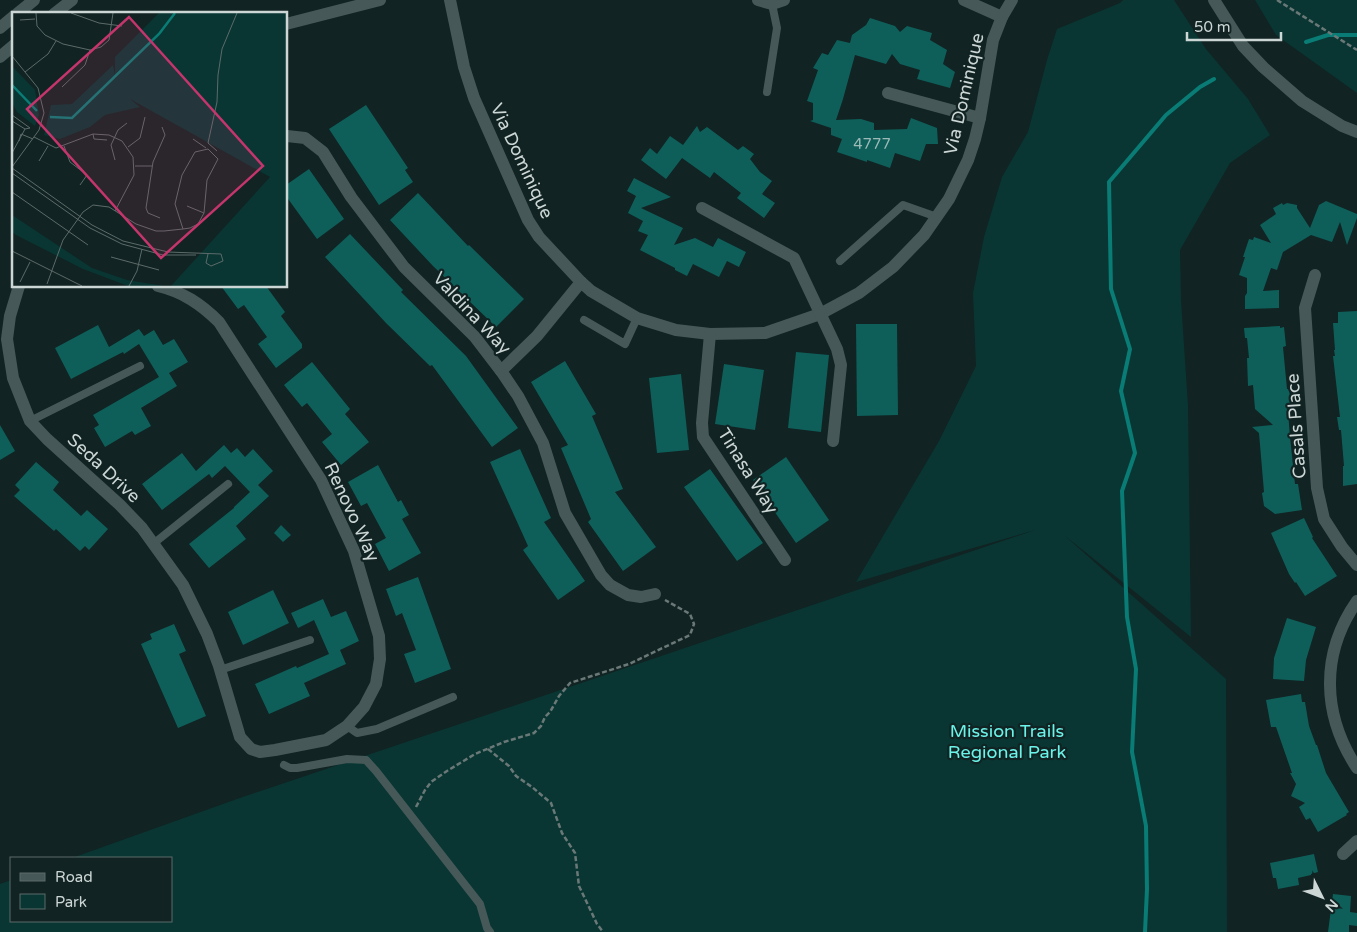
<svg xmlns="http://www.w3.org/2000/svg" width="1357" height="932" viewBox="0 0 1357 932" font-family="'Varela Round',sans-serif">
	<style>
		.green { fill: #093633 }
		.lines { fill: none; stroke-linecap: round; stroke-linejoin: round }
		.stream { stroke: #0a7c76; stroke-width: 4 }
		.building { fill: #0e5f5a }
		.path { stroke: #6a7977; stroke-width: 2.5; stroke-dasharray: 5 2.5; stroke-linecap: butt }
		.lane { stroke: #465958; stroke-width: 8 }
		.street { stroke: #465958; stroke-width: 12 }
		.secondary { stroke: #465958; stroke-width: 12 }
		.labels { text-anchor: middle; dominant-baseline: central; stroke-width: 4.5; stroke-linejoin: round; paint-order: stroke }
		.number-label { font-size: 15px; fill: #9cb9b6 }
		.street-label { font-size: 18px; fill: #ccd7d5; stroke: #112322 }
		.park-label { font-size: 18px; fill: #6af3e9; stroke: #112322 }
		.inset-river { fill: none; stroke: #0a7c76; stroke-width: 2.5 }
		.inset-road { fill: none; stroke: #5c6b6a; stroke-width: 1 }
		.view { fill: #c4356d; fill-opacity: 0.15; stroke: #c4356d; stroke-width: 2.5 }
		.inset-edge { fill: none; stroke: #ccd7d5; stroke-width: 2.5 }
	</style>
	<rect width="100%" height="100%" fill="#112322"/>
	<!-- green -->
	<g class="green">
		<polygon points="1123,0 1174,0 1206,49 1248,99 1270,135 1230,163 1180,250 1181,300 1188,405 1191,637 1064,535 1226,679 1227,932 0,932 0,884 11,880 11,921 171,921 171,858 72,858 237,799 1035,530 856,582 939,441 976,366 973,293 984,237 1002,177 1028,132 1047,60 1057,29 1120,3"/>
		<polygon points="1255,0 1357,0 1357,93 1276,35"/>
	</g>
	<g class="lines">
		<!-- stream -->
		<g class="stream">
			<polyline points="1306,42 1328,35 1357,35"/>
			<polyline points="1145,932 1147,889 1146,826 1132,752 1136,669 1127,617 1122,491 1135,453 1121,391 1130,349 1111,289 1109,182 1166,115 1200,87 1214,79"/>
		</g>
	</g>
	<!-- building -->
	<g class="building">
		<polygon points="870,18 895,26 900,32 907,26 932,33 930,40 947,50 943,64 955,72 950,88 917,79 920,70 900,64 892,54 886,64 855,55 843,99 836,120 861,119 874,123 874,130 907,129 911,118 937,128 938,144 926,144 920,161 895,153 890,168 867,160 867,162 837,152 842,139 831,135 831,128 810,121 813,120 813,103 807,101 818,70 813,68 822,53 828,55 837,40 850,43 852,35 866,25"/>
		<polygon points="366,105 408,168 405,170 413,182 379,205 329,129"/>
		<polygon points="697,126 700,132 707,127 738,150 743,146 754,154 750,159 760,172 772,181 762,194 775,203 764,218 737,198 741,193 714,172 710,178 682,158 666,179 641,160 650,148 657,154 670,136 683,145"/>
		<polygon points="309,169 344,219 317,239 286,196 286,185"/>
		<polygon points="634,178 671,197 641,208 683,228 674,245 695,238 713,247 718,238 746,252 739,267 727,261 719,277 693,264 687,276 675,270 675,268 640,250 648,235 638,231 643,221 628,213 636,196 627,191"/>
		<polygon points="418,193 468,246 469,245 524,299 496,327 433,266 390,220"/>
		<polygon points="1326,201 1357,214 1357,218 1347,245 1340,222 1332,242 1311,235 1283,252 1277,270 1271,268 1263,291 1279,290 1279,308 1245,309 1245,296 1247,293 1247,278 1239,275 1245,257 1243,257 1249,239 1253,240 1254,237 1271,243 1260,225 1276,214 1273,208 1282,203 1283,205 1287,203 1297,205 1297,208 1310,228 1319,205"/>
		<polygon points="350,234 403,290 401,292 466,356 518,428 492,447 432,365 430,366 386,323 325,257"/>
		<polygon points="221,286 266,286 285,312 281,316 302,344 302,348 276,368 258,344 267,337 244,305 238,309"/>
		<polygon points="1357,311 1357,484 1343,486 1343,466 1344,466 1341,430 1339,430 1337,417 1340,417 1333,356 1335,356 1334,350 1335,350 1333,323 1338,323 1338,312"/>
		<polygon points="856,324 897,324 898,415 857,416"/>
		<polygon points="98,325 109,347 139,329 144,336 154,330 163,345 174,339 188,362 169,373 177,386 141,408 151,426 135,435 132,431 105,447 94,428 99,425 93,415 159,377 139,344 124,354 123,352 71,379 55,348"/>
		<polygon points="1280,326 1280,328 1284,327 1286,346 1283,347 1287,389 1289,389 1291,405 1289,405 1290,411 1288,411 1290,437 1295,484 1298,484 1302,510 1275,514 1264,506 1262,493 1264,492 1259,433 1252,427 1273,425 1255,409 1253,385 1248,386 1247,358 1249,358 1247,338 1245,338 1244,328"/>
		<polygon points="796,352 829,355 821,432 788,428"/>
		<polygon points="565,361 596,414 592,416 623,489 615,492 656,547 623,571 588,522 591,519 561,448 568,445 531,382"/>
		<polygon points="312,362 350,409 345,414 369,442 341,465 322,442 332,434 307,403 302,407 284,385"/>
		<polygon points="724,364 764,370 755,430 715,424"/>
		<polygon points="681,374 689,450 657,453 649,378"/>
		<polygon points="0,425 15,451 0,460"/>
		<polygon points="224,445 231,453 237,448 245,457 253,449 273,471 258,485 269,496 236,526 246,539 209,568 189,544 234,508 234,507 250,492 225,466 212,478 209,474 162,510 142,484 182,453 196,471"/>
		<polygon points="520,449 551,518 544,522 585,581 558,600 523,550 528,546 490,462"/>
		<polygon points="786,457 829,520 796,543 753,480"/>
		<polygon points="36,462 59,482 53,490 81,516 87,510 108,529 89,550 85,546 80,551 56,529 54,531 14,496 20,490 15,485"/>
		<polygon points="378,465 398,502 401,500 409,515 402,519 421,553 389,571 375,544 386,538 367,503 361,506 348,482"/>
		<polygon points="710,469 763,543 737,561 684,487"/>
		<polygon points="1304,518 1313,537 1312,538 1337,576 1305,596 1296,582 1295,583 1289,574 1271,533"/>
		<polygon points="281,525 291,535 283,542 274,533"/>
		<polygon points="418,577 451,669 415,683 404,654 416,650 402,613 396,616 386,589"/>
		<polygon points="273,590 289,623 243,645 228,612"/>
		<polygon points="323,599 331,617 346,611 359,641 340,650 346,664 304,683 310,696 269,714 255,684 296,666 297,668 329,654 314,620 298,628 291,613"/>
		<polygon points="1287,618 1316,627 1306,660 1304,681 1273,679 1274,658"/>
		<polygon points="174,624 186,651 179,654 206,716 178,728 141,644 152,639 150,634"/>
		<polygon points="1301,694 1302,702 1305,702 1309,726 1316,745 1317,745 1326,773 1349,812 1346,814 1347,815 1318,832 1310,818 1306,820 1299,807 1305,803 1291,796 1296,784 1290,773 1292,773 1276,727 1271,727 1266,700"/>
		<polygon points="1314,854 1318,872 1311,874 1311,875 1298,878 1299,885 1278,889 1276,878 1273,878 1270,863"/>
		<polygon points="1333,894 1351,896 1350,912 1357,913 1357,926 1349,925 1349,932 1328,932"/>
	</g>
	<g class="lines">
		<!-- path -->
		<g class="path">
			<polyline points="1277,0 1357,50"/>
			<polyline points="488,749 509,766 516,776 532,787 551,803 562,833 575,853 579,886 597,924 603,932"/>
			<polyline points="416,807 425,790 431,782 447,771 475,754 504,742 534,733 541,726 545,717 550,712 559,696 570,683 629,664 690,635 694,624 690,614 665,600"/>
		</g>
		<!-- lane -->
		<g class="lane">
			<polyline points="767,92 777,28 772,4"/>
			<polyline points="840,261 903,205 937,217"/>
			<polyline points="584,320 625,344 637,318"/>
			<polyline points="30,421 140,366"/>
			<polyline points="153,544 228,484"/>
			<polyline points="220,670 310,640"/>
			<polyline points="347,726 357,733 377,729 453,697"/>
			<polyline points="284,765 290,768 297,768 347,759 366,760 376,771 480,904 487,928 490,932"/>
		</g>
		<!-- street -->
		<g class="street">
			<polyline points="450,0 464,67 474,98 528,220 539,237 581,282 591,291 637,318 676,330 710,334 765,333 820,314 859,293 893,267 924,235 949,199 968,160 975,139 980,118 993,40 1002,17 1012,0"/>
			<polyline points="758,0 772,4 784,0"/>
			<polyline points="964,0 1002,17"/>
			<polyline points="17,14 34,0"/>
			<polyline points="54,14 72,0"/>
			<polyline points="286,24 380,0"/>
			<polyline points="0,28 14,16"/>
			<polyline points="0,57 14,45"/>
			<polyline points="888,93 980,118"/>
			<polyline points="287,136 305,138 323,152 351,197 404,267 475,337 501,371 518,396 543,443 565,513 601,575 610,585 628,595 641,597 655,594"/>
			<polyline points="702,208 794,258 837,349 841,365 833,441"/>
			<polyline points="1315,275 1305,308 1317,488 1324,519 1342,547 1357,565"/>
			<path d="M 19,286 L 10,316 L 7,339 L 13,378 L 30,421 L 47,439 L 120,505 L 142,528 L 183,585 L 207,634 L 219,666 L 240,737 L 251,749 L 260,752 L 275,750 L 326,740 L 347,726 L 364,707 L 376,684 L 380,659 L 379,636 L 354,551 L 321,480 L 219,322 C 201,304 183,292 158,286"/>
			<polyline points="710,334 702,423 703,437 785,560"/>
			<polyline points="501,371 537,336 581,282"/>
			<path d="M 1357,601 C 1320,654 1322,715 1357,768"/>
			<polyline points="1343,854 1357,841"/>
		</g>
		<!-- secondary -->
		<polyline class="secondary" points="1214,0 1243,46 1263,67 1302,101 1342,126 1357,132"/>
	</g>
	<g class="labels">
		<!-- number labels -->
		<g class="number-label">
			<text x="872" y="144">4777</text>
		</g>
		<!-- street labels -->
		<g class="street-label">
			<text transform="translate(964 94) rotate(-77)">Via Dominique</text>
			<text transform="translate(522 161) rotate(65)">Via Dominique</text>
			<text transform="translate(472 313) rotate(47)">Valdina Way</text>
			<text transform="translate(1296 426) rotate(-94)">Casals Place</text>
			<text transform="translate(104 468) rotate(43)">Seda Drive</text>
			<text transform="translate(748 471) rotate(58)">Tinasa Way</text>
			<text transform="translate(352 512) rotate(65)">Renovo Way</text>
		</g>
		<!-- park labels -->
		<g class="park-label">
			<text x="1007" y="731">Mission Trails<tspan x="1007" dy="21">Regional Park</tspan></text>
		</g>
	</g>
	<!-- overview -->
	<g transform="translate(12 12)">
		<rect width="275" height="275" fill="#112322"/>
		<path d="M 147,1 L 275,1 L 275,274 L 159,274 L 258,165 L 118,87 L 128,95 L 93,103 L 78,115 L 48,127 L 32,123 L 39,93 L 60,92 L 101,53 L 103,63 L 103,45 ZM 0,54 L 23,78 L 27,103 L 23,114 L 5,100 L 0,91 ZM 0,203 L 80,256 L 115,268 L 152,274 L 116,274 L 71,257 L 4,223 L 0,220 Z" fill="#093633"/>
		<path class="inset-river" d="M 0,73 L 25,99M 38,105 L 60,106 L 147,22 L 163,1"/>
		<path class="inset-road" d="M 24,1 L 25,14 L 33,23 L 51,32 L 78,38 L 89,35 L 97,28 L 101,1M 59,1 L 87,11 L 110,14M 8,8 L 23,7M 0,44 L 26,76 L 32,101 L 27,118 L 0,155M 13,60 L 36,42 L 44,29M 50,75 L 73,53 L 78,38M 0,103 L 18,116 L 13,117 L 0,109M 81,122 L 82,127 L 95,128M 22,125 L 44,136 L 81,122 L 97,123 L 110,129 L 121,145 L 122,163 L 103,199M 181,127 L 194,136M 7,129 L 9,122 L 21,127M 52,134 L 58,150 L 75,163 L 68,173M 116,135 L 128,126 L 133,105M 205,139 L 196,131 L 205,90 L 206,63 L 210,37 L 225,1M 0,141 L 13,117M 103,148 L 99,133 L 106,118 L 115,111M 27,149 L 36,134M 123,154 L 140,154M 0,156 L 80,213 L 111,229 L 156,240 L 209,242 L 211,249 L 199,254 L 194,251 L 196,242M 0,161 L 78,216 L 110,232 L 151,243 L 184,243M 0,180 L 76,233M 175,194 L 192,201M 148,206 L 136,201 L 134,196 L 141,150 L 153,123 L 150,115M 0,239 L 70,274M 99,245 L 147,258M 8,270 L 18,250M 35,272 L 51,228 L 71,200 L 81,193 L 97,195 L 124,212 L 144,219 L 152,219 L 171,217 L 178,216 L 186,212 L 192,201 L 195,168 L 206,147 L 196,137 L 183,140 L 170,163 L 163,192 L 171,217M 117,274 L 125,259 L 130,237"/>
		<path class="view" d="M 117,5 L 251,154 L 149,246 L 15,97 Z"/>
		<rect width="275" height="275" class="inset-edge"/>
	</g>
	<!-- legend -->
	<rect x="10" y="857" width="162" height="65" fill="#112322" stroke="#5c6b6a"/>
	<rect x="20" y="873" width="25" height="8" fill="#465958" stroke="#5c6b6a"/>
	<text x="55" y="882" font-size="15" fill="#ccd7d5">Road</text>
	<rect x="20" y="894" width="25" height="15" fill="#093633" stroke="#5c6b6a"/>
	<text x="55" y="907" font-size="15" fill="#ccd7d5">Park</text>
	<!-- north arrow -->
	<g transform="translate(1322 897) rotate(132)" stroke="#112322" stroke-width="4" paint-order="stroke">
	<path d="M0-4L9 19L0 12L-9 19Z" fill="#ccd7d5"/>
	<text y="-8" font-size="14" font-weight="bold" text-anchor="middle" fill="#ccd7d5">N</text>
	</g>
	<!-- scale -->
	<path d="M1187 32v8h94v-8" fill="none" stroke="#ccd7d5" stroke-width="2.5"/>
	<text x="1194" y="32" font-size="15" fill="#ccd7d5" stroke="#112322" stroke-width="4" paint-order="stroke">50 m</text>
</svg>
